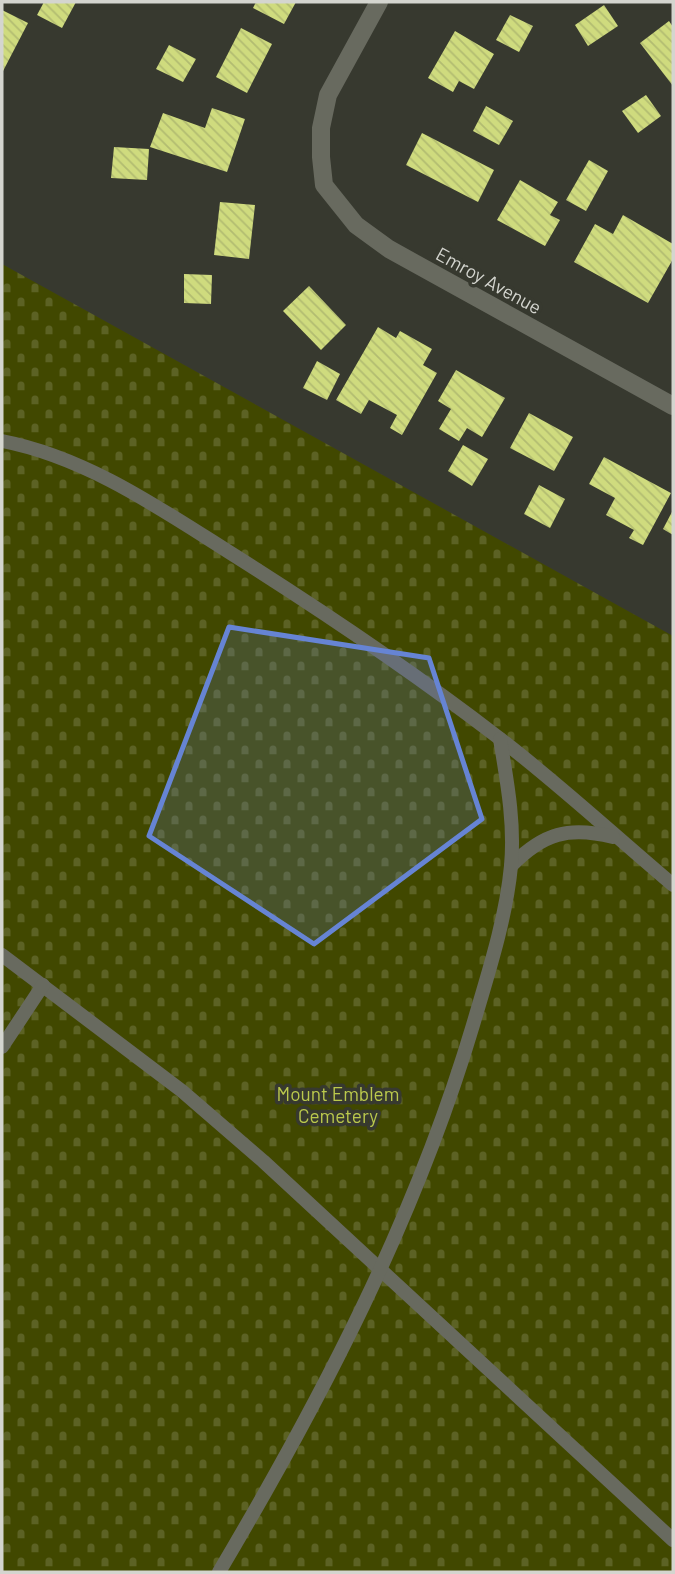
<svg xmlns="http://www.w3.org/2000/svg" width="675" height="1574" viewBox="0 0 675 1574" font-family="Barlow,sans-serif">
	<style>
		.cemetery { fill: url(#cemetery-stones) }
		.building { fill: url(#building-back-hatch) }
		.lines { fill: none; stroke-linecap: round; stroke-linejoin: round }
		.service { stroke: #686a5f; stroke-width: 14 }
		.minor { stroke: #686a5f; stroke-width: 18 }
		.marked { fill: #6684d4; fill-opacity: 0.2; stroke: #6684d4; stroke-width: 5; stroke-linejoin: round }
		.labels { text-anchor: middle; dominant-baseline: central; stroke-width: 7; stroke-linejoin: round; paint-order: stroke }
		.street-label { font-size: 19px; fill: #d4d5cf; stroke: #37392f }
		.park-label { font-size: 19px; fill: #bbc94c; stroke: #37392f }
	</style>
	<defs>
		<pattern id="cemetery-stones" width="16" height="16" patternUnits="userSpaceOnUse" patternTransform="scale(1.75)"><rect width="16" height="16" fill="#414800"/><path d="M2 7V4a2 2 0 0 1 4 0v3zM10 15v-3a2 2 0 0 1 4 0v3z" fill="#5c6224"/></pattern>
		<pattern id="building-back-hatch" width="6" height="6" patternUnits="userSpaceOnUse" patternTransform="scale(1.75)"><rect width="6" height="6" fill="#cfdb7e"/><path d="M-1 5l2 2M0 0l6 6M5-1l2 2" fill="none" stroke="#b2bc71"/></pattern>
	</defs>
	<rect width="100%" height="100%" fill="#37392f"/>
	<!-- cemetery -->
	<polygon class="cemetery" points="2,264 673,636 673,1572 2,1572"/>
	<!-- building -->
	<g class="building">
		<polygon points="44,2 76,2 62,28 37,15"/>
		<polygon points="256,2 296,2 284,24 253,8"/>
		<polygon points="604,5 618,26 588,46 575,25"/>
		<polygon points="2,10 28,23 2,73"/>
		<polygon points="510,15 533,26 519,52 496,40"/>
		<polygon points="669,21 673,27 673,86 640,43"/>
		<polygon points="241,28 272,44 247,93 216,77"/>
		<polygon points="455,31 494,54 474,89 459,81 453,92 428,78"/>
		<polygon points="169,45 196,59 183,82 156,69"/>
		<polygon points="646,95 661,116 638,133 622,111"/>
		<polygon points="486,106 513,121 499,145 473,131"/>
		<polygon points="212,108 245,119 227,172 150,147 163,113 205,128"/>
		<polygon points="422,133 494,170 478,202 406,165"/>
		<polygon points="114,147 149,149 147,180 111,178"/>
		<polygon points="589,160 608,171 586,211 566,200"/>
		<polygon points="520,180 558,202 550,215 560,220 545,246 497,220"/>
		<polygon points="220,202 255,205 249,259 214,255"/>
		<polygon points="623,215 673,244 673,259 648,303 574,262 595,224 613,234"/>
		<polygon points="184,274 212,275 211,304 184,303"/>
		<polygon points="309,286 346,325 321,350 283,311"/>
		<polygon points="378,327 396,338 400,331 432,349 423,365 437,373 402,435 390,428 397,415 369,400 361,414 336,400"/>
		<polygon points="317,361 340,374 327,400 303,388"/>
		<polygon points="456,370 505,398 482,437 467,428 459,441 439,429 451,409 438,401"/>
		<polygon points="529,413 573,437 554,471 510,448"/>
		<polygon points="463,445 488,459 472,486 448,471"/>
		<polygon points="604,457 671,493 643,545 629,538 634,530 606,515 615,498 589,484"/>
		<polygon points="539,485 565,499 550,528 524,514"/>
		<polygon points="673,510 673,535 663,529"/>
	</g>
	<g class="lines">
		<!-- service -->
		<g class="service">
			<path d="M 2,441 C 85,457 158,507 229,552 C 321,610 412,671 499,738 C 559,784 615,836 673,885"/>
			<path d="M 511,866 C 543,833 569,826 613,837"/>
			<polyline points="2,955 182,1091 263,1161 673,1540"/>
			<polyline points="2,1047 43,985"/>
			<path d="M 219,1572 C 322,1398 415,1220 473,1025 C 488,974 506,919 511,866 C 515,823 507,781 500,739"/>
		</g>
		<!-- minor -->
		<polyline class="minor" points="379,2 328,95 321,128 321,157 324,185 356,225 389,249 673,406"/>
	</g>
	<!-- marked area -->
	<path class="marked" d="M 229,627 L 429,658 L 482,819 L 314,944 L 149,836 Z"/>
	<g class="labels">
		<!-- street labels -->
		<g class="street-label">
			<text transform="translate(489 280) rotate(29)">Emroy Avenue</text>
		</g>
		<!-- park labels -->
		<g class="park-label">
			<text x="338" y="1093">Mount Emblem<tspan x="338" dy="22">Cemetery</tspan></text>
		</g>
	</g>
	<!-- border -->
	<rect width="675" height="1574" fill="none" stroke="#d4d5cf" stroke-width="7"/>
</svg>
